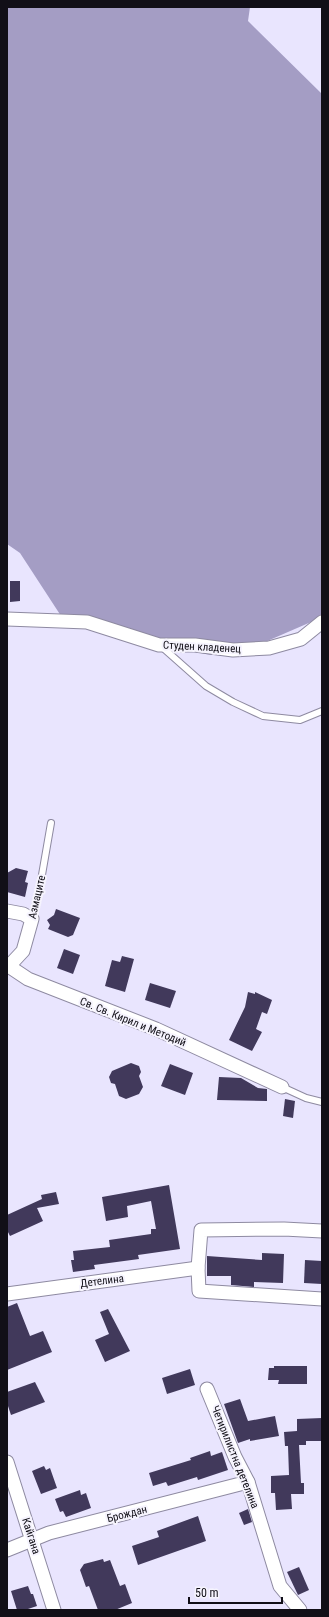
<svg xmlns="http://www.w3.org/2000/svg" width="329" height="1617" viewBox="0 0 329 1617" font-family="'Roboto Condensed',sans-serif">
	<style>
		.forest { fill: #a49dc4 }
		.building { fill: #41395b }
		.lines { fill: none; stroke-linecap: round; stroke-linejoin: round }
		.lane-casing { stroke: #8e8aa1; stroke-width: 8 }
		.street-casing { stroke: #8e8aa1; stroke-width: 15 }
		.lane { stroke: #fff; stroke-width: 6 }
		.street { stroke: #fff; stroke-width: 13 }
		.labels { text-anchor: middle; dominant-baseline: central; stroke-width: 4; stroke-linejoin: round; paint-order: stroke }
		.street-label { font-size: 11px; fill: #110f17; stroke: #f6f4fe }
	</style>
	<rect width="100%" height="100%" fill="#e9e5fe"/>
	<!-- forest -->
	<polygon class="forest" points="7,7 250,7 248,21 322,94 322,614 311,622 258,645 211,655 142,642 63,619 20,553 7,544"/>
	<!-- building -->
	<g class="building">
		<polygon points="10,581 20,581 20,601 10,602"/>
		<polygon points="16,868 28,871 25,882 28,883 25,897 7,892 7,873"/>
		<polygon points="56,909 80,918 73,935 68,937 48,929 50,925 47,920 54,915"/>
		<polygon points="64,949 80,955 73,974 57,968"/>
		<polygon points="122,956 134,959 125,992 105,986 112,960 120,962"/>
		<polygon points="150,983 176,991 170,1008 145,1000"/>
		<polygon points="248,992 255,994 255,992 272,1000 267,1014 262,1012 256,1029 262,1032 252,1051 229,1040 245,1007"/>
		<polygon points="131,1063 139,1066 141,1072 139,1076 143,1087 139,1094 126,1099 119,1096 115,1084 111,1083 109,1077 112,1071"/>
		<polygon points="170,1064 193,1073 185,1095 161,1086"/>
		<polygon points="219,1077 241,1078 258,1088 267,1089 267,1101 217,1100"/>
		<polygon points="285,1099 295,1101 293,1118 283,1116"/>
		<polygon points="169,1185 180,1249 138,1255 139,1259 94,1265 95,1269 73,1272 71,1260 74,1260 73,1251 110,1247 109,1240 151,1234 151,1229 156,1229 151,1201 127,1206 128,1217 106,1221 102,1197"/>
		<polygon points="56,1192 59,1204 37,1208 43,1221 10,1236 7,1230 7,1215 42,1199 41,1195"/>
		<polygon points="262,1253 284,1254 283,1283 254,1282 254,1287 231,1285 231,1276 207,1276 207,1256 262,1260"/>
		<polygon points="305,1260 322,1261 322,1284 304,1283"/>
		<polygon points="17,1303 30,1336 43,1331 52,1352 7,1370 7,1307"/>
		<polygon points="108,1309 130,1351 105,1362 95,1340 109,1334 100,1312"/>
		<polygon points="274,1366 307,1366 307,1384 278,1384 279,1380 268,1380 269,1368 274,1368"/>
		<polygon points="190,1369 195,1385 167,1394 162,1378"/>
		<polygon points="35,1382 45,1402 11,1415 7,1403 7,1392"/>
		<polygon points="240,1399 248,1421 275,1416 279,1436 250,1441 250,1439 238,1443 224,1404"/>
		<polygon points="322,1418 322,1441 306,1441 306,1445 299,1445 301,1483 304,1483 304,1494 291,1494 292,1509 276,1510 275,1493 271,1493 271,1476 289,1475 288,1446 285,1446 284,1432 297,1431 297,1419"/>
		<polygon points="210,1451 211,1456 222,1452 228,1470 198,1480 197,1477 168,1486 166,1482 153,1486 149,1473 191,1460 190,1458"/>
		<polygon points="44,1466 46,1470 50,1468 57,1488 41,1494 32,1471"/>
		<polygon points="80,1490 81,1495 86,1493 91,1508 66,1517 63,1511 60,1512 55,1499"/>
		<polygon points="248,1509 252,1522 244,1525 239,1513"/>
		<polygon points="198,1516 206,1541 138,1565 132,1546 159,1537 157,1531"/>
		<polygon points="103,1559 104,1562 110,1560 120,1586 125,1584 132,1603 115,1610 98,1610 89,1586 86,1587 80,1570 84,1564"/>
		<polygon points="299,1567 309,1590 298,1595 287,1572"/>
		<polygon points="28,1586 31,1594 33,1594 37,1606 25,1610 17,1610 11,1591"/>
	</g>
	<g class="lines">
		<defs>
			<g id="lane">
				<polyline points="162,647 206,686 233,702 263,716 300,720 322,711"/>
				<polyline points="32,919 39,892 51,823"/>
				<polyline points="282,1087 306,1098 322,1102"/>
			</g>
			<g id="street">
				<polyline points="7,619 87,622 159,645 195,645 233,650 269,648 301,639 322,622"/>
				<polyline points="7,911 23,914 32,919 23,951 9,966"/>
				<polyline points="7,965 28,979 156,1029 282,1087"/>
				<polyline points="322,1231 284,1229 201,1230 198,1268 199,1291 322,1299"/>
				<polyline points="7,1294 198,1268"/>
				<polyline points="207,1389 235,1457 248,1482 280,1586 300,1610"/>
				<polyline points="7,1462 54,1610"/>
				<polyline points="7,1550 49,1533 248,1482"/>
			</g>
		</defs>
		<!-- lane casing -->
		<use href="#lane" class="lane-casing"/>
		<!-- street casing -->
		<use href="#street" class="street-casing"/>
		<!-- lane -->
		<use href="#lane" class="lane"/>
		<!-- street -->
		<use href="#street" class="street"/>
	</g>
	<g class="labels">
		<!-- street labels -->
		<g class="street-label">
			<text transform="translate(202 647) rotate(3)">Студен кладенец</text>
			<text transform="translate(37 897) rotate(-77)">Азмаците</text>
			<text transform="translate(133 1022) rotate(22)">Св. Св. Кирил и Методий</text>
			<text transform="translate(102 1281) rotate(-7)">Детелина</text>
			<text transform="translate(235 1457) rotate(68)">Четирилистна детелина</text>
			<text transform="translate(127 1514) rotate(-14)">Брождан</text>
			<text transform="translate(31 1536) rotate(72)">Кайгана</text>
		</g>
	</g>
	<!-- border -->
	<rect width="329" height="1617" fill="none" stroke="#110f17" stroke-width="16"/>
	<!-- scale -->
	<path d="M189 1597v6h93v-6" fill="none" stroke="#110f17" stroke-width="2"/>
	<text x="195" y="1597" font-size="12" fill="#110f17" stroke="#f6f4fe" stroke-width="3" paint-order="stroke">50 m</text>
</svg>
